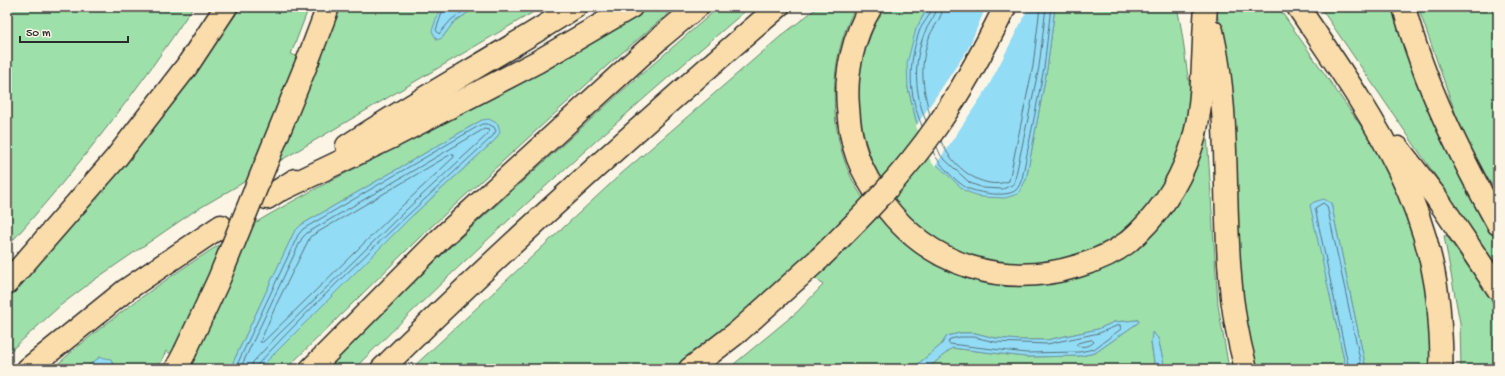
<svg xmlns="http://www.w3.org/2000/svg" width="1505" height="376" viewBox="0 0 1505 376" font-family="'Gochi Hand',sans-serif">
	<style>
		.green { fill: #9ee0aa; stroke: #64866a }
		.water { fill: #93dcf5; stroke: #6995a4 }
		.pier { fill: #fcf5e5 }
		.lines { fill: none; stroke-linecap: round; stroke-linejoin: round }
		.shore { stroke: #55727c; stroke-width: 1 }
		.highway-casing { stroke: #2b2b2b; stroke-width: 25 }
		.highway { stroke: #faddab; stroke-width: 22 }
		.highway-bridge-casing { stroke: #2b2b2b; stroke-width: 25; stroke-linecap: butt }
		.highway-bridge { stroke: #faddab; stroke-width: 22 }
	</style>
	<rect width="100%" height="100%" fill="#fcf5e5"/>
	<filter id="ink" filterUnits="userSpaceOnUse"><feTurbulence type="fractalNoise" baseFrequency=".025" numOctaves="2"/><feDisplacementMap in="SourceGraphic" scale="8" xChannelSelector="R" yChannelSelector="G"/><feConvolveMatrix kernelMatrix="1 2 1 2 8 2 1 2 1" color-interpolation-filters="sRGB"/></filter>
	<g filter="url(#ink)">
		<!-- green -->
		<g class="green">
			<path d="M 13,7 L 193,7 C 137,92 75,171 7,247 L 7,16 Z"/>
			<polygon points="241,7 309,7 291,54 318,65 335,7 440,7 437,18 442,38 453,23 476,7 542,7 193,212 94,280 61,305 7,354 7,298 85,211 176,98"/>
			<path d="M 646,7 L 676,7 L 610,63 L 420,237 L 286,369 L 259,369 L 412,216 L 495,140 L 482,120 L 301,225 L 294,233 L 230,369 L 185,369 L 188,362 L 166,351 L 158,369 L 114,369 L 114,366 L 100,357 L 84,369 L 52,369 C 117,311 190,261 265,217 C 323,183 383,155 442,124 C 511,87 579,48 646,7 Z"/>
			<path d="M 719,7 L 750,7 C 614,123 480,242 354,369 L 325,369 L 448,249 L 622,91 Z"/>
			<path d="M 818,7 L 856,7 C 825,62 827,146 863,198 C 868,206 874,212 880,219 L 884,217 L 969,276 L 1130,248 L 1203,133 L 1207,134 L 1218,305 L 1229,369 L 1165,369 L 1158,338 L 1151,342 L 1155,369 L 927,369 L 952,348 L 1026,357 L 1080,356 L 1095,353 L 1139,322 L 1138,320 L 1114,322 L 1098,329 L 1047,340 L 1019,340 L 995,338 L 975,333 L 960,333 L 947,336 L 941,345 L 912,369 L 728,369 L 797,312 L 823,285 L 801,264 L 701,352 L 678,369 L 411,369 L 621,174 L 781,36 Z"/>
			<path d="M 883,7 L 928,7 L 916,29 L 908,88 L 916,120 L 933,161 L 1026,180 L 1047,69 L 1055,7 L 1177,7 C 1182,28 1184,49 1187,70 C 1188,79 1191,89 1191,99 C 1190,112 1186,127 1183,141 C 1182,148 1182,158 1179,165 C 1174,176 1163,187 1156,197 C 1136,225 1109,243 1077,254 C 962,295 858,205 858,88 C 859,59 871,33 883,7 Z"/>
			<polygon points="1216,7 1278,7 1377,149 1397,188 1426,270 1433,369 1366,369 1331,203 1311,206 1346,369 1255,369 1243,304 1220,30"/>
			<polygon points="1320,7 1397,7 1498,235 1498,267"/>
			<polygon points="1418,7 1498,7 1498,197 1461,129"/>
			<polygon points="1446,235 1498,310 1498,369 1461,369 1460,323 1444,236"/>
		</g>
		<!-- water -->
		<g class="water">
			<polygon points="440,7 476,7 453,23 442,38 437,40 432,31"/>
			<polygon points="928,7 1055,7 1047,69 1026,180 1018,194 1005,198 982,197 965,191 933,161 916,120 908,88 907,63 916,29"/>
			<polygon points="489,119 498,124 500,132 495,140 412,216 259,369 230,369 294,232 301,225 482,120"/>
			<polygon points="1324,199 1331,203 1366,369 1346,369 1310,205 1314,202"/>
			<polygon points="1138,320 1139,322 1095,353 1080,356 1026,357 952,348 927,369 912,369 941,345 947,336 960,333 975,333 995,338 1019,340 1047,340 1098,329 1114,322"/>
			<polygon points="1152,332 1158,338 1165,369 1155,369 1151,342"/>
			<polygon points="100,357 111,359 114,366 114,369 84,369"/>
		</g>
		<!-- pier -->
		<polygon class="pier" points="986,7 1029,7 988,87 935,166 931,162 916,126 968,49"/>
		<g class="lines">
			<!-- shore -->
			<g class="shore">
				<polyline points="444,7 436,30 439,34 451,20 469,7"/>
				<path d="M 930,115 C 922,85 919,65 930,35 C 934,26 942,18 943,7"/>
				<path d="M 926,121 C 914,92 913,61 925,32 C 928,24 936,16 937,7"/>
				<path d="M 922,126 C 908,92 908,66 919,32 C 922,23 931,16 932,7"/>
				<path d="M 941,141 C 951,165 981,192 1009,181 L 1033,66 L 1040,7"/>
				<polyline points="937,147 941,156 970,183 983,188 1003,189 1014,184 1039,67 1046,7"/>
				<path d="M 933,152 C 938,163 956,182 967,188 C 978,193 1007,198 1016,190 C 1019,187 1020,183 1022,179 L 1044,68 L 1051,7"/>
				<polygon points="452,154 454,155 454,157 402,206 263,342 260,342 277,303 310,237"/>
				<polygon points="1120,325 1121,329 1094,349 1079,352 1026,353 950,344 948,343 950,339 960,337 974,337 995,342 1047,344 1099,333"/>
				<path d="M 1092,340 L 1094,342 C 1091,346 1081,348 1076,345 L 1078,343 Z"/>
				<path d="M 235,369 L 298,235 L 303,229 L 482,124 L 488,124 L 494,127 L 496,131 L 492,137 C 412,211 331,285 257,365 L 256,369"/>
				<polyline points="240,369 302,238 307,233 484,129 489,130 488,134 406,210 277,336 253,362 251,369"/>
				<polyline points="1349,369 1315,208 1323,203 1327,206 1362,369"/>
			</g>
			<defs>
				<g id="highway">
					<path d="M 871,7 C 853,36 845,74 848,107 C 850,146 860,171 883,203 C 929,266 1003,289 1078,266 C 1095,261 1114,253 1128,242 C 1156,218 1178,186 1190,151 C 1205,110 1202,51 1206,7"/>
					<path d="M 1298,7 C 1365,107 1435,200 1440,327 C 1441,340 1442,355 1441,369"/>
					<path d="M 1404,7 C 1424,84 1460,155 1498,224"/>
					<path d="M 1212,31 C 1230,111 1223,195 1230,276 C 1232,307 1238,339 1246,369"/>
					<polyline points="308,60 328,7"/>
					<path d="M 347,146 C 422,97 500,55 575,7"/>
					<polyline points="1398,148 1436,197 1498,289"/>
					<polyline points="283,189 394,136 537,62 631,7"/>
					<polyline points="267,198 295,180"/>
					<polyline points="7,283 116,158 187,66 226,7"/>
					<polyline points="28,369 126,290 221,226"/>
					<polyline points="176,369 185,352"/>
					<polyline points="311,369 439,240 661,37 697,7"/>
					<path d="M 382,369 C 509,243 642,124 778,7"/>
					<polyline points="690,369 739,331 820,258"/>
				</g>
			</defs>
			<!-- highway casing -->
			<use href="#highway" class="highway-casing"/>
			<!-- highway -->
			<use href="#highway" class="highway"/>
			<defs>
				<g id="highway-bridge">
					<path d="M 820,258 C 862,217 904,174 937,126 C 963,88 985,48 1005,7"/>
					<polyline points="185,352 219,279 308,60"/>
				</g>
			</defs>
			<!-- highway-bridge casing -->
			<use href="#highway-bridge" class="highway-bridge-casing"/>
			<!-- highway-bridge -->
			<use href="#highway-bridge" class="highway-bridge"/>
		</g>
	</g>
	<!-- margin -->
	<rect width="1505" height="376" fill="none" stroke="#fcf5e5" stroke-width="24"/>
	<rect x="12" y="12" width="1481" height="352" fill="none" stroke="#2b2b2b" stroke-width="1.5" filter="url(#ink)"/>
	<!-- scale -->
	<path d="M20 36v6h108v-6" fill="none" stroke="#2b2b2b" stroke-width="2"/>
	<text x="26" y="36" font-size="12" fill="#2b2b2b" stroke="#fcf5e5" stroke-width="3" paint-order="stroke">50 m</text>
</svg>
